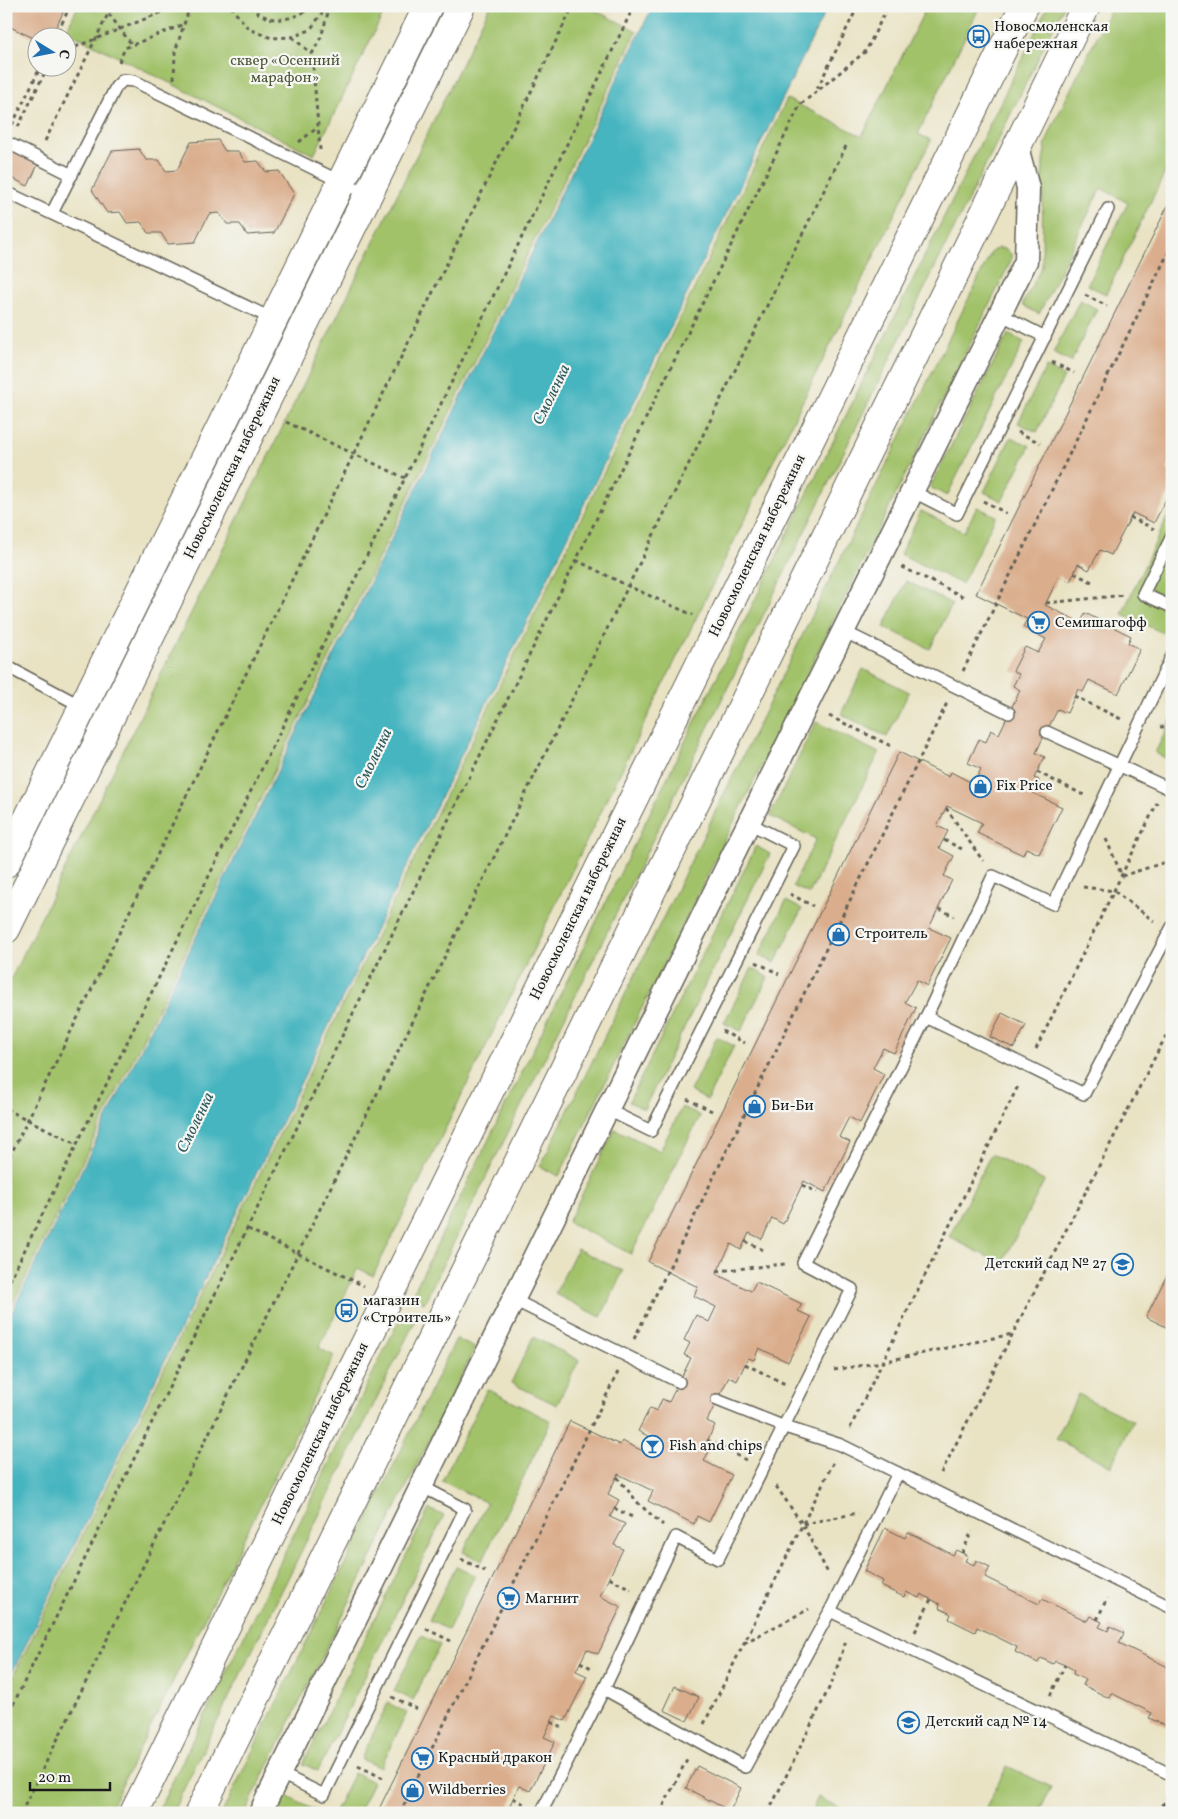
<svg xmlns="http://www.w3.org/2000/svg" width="1178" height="1819" viewBox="0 0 1178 1819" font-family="Vollkorn,serif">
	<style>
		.green { fill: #a2c26a; stroke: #5f6f43 }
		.water { fill: #46b5c0; stroke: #31686e }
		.building { fill: #daae8d }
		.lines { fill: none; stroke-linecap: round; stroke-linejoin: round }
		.service-casing { stroke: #646257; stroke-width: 14 }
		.minor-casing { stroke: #646257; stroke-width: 25 }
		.tertiary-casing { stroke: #646257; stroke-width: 30 }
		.path { stroke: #646257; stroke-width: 3; stroke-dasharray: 4 4; stroke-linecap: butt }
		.service { stroke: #fff; stroke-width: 11 }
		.minor { stroke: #fff; stroke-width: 22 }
		.tertiary { stroke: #fff; stroke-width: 28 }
		.labels { text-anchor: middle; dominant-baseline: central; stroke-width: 4.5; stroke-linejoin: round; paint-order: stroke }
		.poi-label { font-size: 15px; fill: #1c1c1c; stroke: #f6f6f2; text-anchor: start }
		.park-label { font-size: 15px; fill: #4b5637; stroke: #f6f6f2 }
		.street-label { font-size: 15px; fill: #1c1c1c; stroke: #f6f6f2 }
		.water-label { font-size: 16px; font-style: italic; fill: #2d595e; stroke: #f6f6f2 }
	</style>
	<rect width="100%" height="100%" fill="#f6f6f2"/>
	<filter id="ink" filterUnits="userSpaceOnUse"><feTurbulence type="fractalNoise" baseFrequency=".02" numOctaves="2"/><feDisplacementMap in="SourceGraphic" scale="10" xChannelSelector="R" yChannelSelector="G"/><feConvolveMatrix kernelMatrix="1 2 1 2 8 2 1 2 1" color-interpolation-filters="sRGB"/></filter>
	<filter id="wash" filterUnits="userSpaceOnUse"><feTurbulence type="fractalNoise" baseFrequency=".0096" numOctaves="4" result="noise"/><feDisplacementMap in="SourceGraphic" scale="20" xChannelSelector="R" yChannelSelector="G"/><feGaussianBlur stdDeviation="1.12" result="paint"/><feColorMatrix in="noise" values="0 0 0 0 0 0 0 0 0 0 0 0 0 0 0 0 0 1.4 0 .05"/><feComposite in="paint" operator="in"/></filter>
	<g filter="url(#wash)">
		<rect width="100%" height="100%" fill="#e9e3c4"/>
		<!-- green -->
		<g class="green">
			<polygon points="78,6 387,6 314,155 66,31"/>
			<polygon points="490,6 586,6 637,31 6,1318 6,989"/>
			<polygon points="927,6 980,6 918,134 931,140 373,1276 358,1268 319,1348 334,1356 108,1813 6,1813 6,1691 787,99 862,136"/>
			<polygon points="1048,6 1064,6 424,1303 411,1297"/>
			<polygon points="1112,6 1172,6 1172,158 1106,294 1087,285 1128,203 1101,188 1039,314 1022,305 1042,266 1043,161 1046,143 1053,125"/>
			<polygon points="999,248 1006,249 1011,254 1011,261 559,1176 540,1167 992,251"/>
			<polygon points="1080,300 1097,309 1071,362 1053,353"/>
			<polygon points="1008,334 1024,342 947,496 930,487"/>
			<polygon points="1046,367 1064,377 1037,432 1018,423"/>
			<polygon points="1011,437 1030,446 1002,501 984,492"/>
			<polygon points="977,507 996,516 962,584 900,554 921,511 964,532"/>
			<polygon points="1172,507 1172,637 1122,614"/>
			<polygon points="906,581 952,604 930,649 884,627"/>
			<polygon points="863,669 909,692 887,737 841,714"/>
			<polygon points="1172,718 1172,761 1155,753"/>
			<polygon points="816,722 879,753 809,894 793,886 816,839 770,816"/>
			<polygon points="756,846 770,854 644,1109 629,1102"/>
			<polygon points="786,901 802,909 775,963 759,955"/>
			<polygon points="752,968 768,977 741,1031 724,1023"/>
			<polygon points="717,1037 734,1046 707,1100 690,1091"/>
			<polygon points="682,1107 700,1116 631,1254 568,1222 615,1129 660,1151"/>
			<polygon points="991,1154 1044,1181 1002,1264 949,1237"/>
			<polygon points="577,1249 623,1271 601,1317 555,1294"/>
			<polygon points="402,1314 415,1321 172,1813 157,1813"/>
			<polygon points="533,1337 579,1360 557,1405 511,1383"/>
			<polygon points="456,1339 475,1348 245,1813 222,1813"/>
			<polygon points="487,1389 551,1421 482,1561 463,1552 487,1503 442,1481"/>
			<polygon points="1078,1394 1133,1421 1111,1466 1056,1439"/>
			<polygon points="429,1509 444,1516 318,1771 303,1764"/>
			<polygon points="456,1566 475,1575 448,1630 429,1620"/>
			<polygon points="421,1636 440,1645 413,1700 394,1691"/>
			<polygon points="388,1703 407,1713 380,1768 361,1759"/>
			<polygon points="1007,1766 1051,1787 1039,1813 989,1813 985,1810"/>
			<polygon points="354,1773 373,1782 358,1813 334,1813"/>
			<polygon points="286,1796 320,1813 278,1813"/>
			<polygon points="818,1797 850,1813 811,1813"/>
		</g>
		<!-- water -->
		<polygon class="water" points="653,6 828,6 6,1685 6,1324"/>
		<g id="blocks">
			<!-- building -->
			<g class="building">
				<polygon points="6,6 66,6 51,38 38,38 38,40 6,25"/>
				<polygon points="218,140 225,151 238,151 245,162 258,161 266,172 279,171 294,194 274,233 247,235 240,224 227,224 219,213 209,214 195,242 168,244 161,233 148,233 141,222 127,223 120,212 107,213 92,190 112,151 139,149 146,160 159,160 166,171 177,170 191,142"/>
				<polygon points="6,147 39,162 28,186 6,175"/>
				<polygon points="1172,197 1172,460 1167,469 1172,471 1172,487 1154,523 1133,513 1111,555 1100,550 1089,570 1078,564 1070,582 1059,576 1045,605 1081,623 1085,613 1131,636 1128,643 1140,649 1118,694 1089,680 1083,692 1078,689 1067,713 1058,709 1041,742 1036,753 1045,757 1034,778 1039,780 1033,793 1062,807 1039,854 1026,848 1023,855 977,833 982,823 947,806 937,826 948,831 939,848 954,856 944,876 952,880 929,928 951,938 927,986 917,980 905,1002 916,1008 894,1053 883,1048 873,1068 884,1074 860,1123 849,1117 839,1137 850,1142 825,1192 804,1181 783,1224 772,1218 762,1239 749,1233 741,1250 731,1244 716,1274 751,1291 756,1282 802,1304 798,1311 811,1317 788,1362 759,1348 754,1360 748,1358 737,1381 729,1377 717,1400 707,1421 715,1425 705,1446 710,1449 704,1461 732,1475 709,1522 697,1516 694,1524 648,1501 653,1491 618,1474 608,1494 619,1500 610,1517 625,1524 614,1545 623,1549 600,1596 621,1607 598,1654 587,1649 576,1671 587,1676 565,1721 554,1716 544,1737 555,1742 530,1791 519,1786 510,1805 520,1811 519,1813 377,1813 570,1421 620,1445 622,1441 645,1452 652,1438 638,1431 650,1408 657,1411 662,1399 669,1402 691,1358 684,1355 690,1343 684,1340 696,1315 709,1322 716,1307 694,1296 698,1287 648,1262 899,752 949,777 951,772 974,784 981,769 968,763 979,739 986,742 991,730 999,734 1020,690 1013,686 1019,674 1013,671 1025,647 1038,653 1046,639 1023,627 1027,619 976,594"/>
				<polygon points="1002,1013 1026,1025 1014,1048 990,1037"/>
				<polygon points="1169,1271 1172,1272 1172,1330 1146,1317"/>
				<polygon points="885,1528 905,1538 908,1532 953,1555 956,1550 968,1556 965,1561 974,1565 976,1560 990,1567 985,1577 1039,1604 1042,1599 1087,1621 1090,1616 1102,1622 1099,1627 1108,1631 1110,1626 1124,1633 1119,1643 1172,1669 1172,1729 1149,1718 1152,1713 1111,1693 1109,1698 1083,1685 1086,1680 1073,1674 1074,1670 1065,1665 1055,1661 1053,1664 1041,1658 1038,1663 1015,1652 1017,1647 977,1627 975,1632 949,1619 951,1614 939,1608 940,1604 921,1594 919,1598 906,1592 904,1597 881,1586 883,1581 864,1571"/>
				<polygon points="675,1686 699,1697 687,1721 664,1710"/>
				<polygon points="697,1766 741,1788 730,1811 686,1788"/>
			</g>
		</g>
	</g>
	<g filter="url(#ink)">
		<use href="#blocks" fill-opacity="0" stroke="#646257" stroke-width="1"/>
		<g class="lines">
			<defs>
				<g id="service">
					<polyline points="6,142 72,175"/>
					<polyline points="6,192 275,320"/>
					<polyline points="52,213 116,87 123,80 134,81 368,195"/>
					<polyline points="1000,314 1045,337"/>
					<polyline points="912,491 957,514 1108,209"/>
					<polyline points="1172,536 1143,594 1172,607"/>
					<polyline points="843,631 1009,713"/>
					<polyline points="6,666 83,707"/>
					<polyline points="1047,732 1172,790"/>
					<polyline points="926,1017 1084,1094 1172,927"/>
					<polyline points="606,1109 651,1131 671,1091 794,846 749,823"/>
					<polyline points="512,1299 679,1382"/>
					<polyline points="717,1400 785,1427 841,1445 1172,1608"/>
					<polyline points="830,1611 1172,1775"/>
					<polyline points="604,1689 745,1767 830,1611 898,1473"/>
					<polyline points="279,1773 324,1795 465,1509 421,1486"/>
					<polyline points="541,1813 604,1689 676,1537 718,1559 852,1289 803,1263 926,1017 993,876 1053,904 1172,656"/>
				</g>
				<polyline id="minor" points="260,1813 1026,261 1028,188 1017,147"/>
				<g id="tertiary">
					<polyline points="6,863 428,6"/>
					<polyline points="6,929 461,6"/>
					<polyline points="134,1813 1024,6"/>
					<polyline points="199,1813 1086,6"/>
				</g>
			</defs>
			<!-- service casing -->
			<use href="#service" class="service-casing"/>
			<!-- minor casing -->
			<use href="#minor" class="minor-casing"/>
			<!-- tertiary casing -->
			<use href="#tertiary" class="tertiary-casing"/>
			<!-- path -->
			<g class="path">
				<polyline points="232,6 233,10 249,29 271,38 292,37 310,30 322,13 324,6"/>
				<path d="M 250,6 C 269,26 293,21 313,6"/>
				<polyline points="109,14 132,45"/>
				<polyline points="292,37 312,54"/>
				<polyline points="55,38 70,6"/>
				<polyline points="68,50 177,6"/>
				<polyline points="119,62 125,48 182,25"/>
				<polyline points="174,79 175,52 190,6"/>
				<polyline points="817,89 858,6"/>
				<polyline points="12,125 40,68"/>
				<polyline points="18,127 47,68"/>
				<polyline points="45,141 112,6"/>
				<polyline points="299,142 318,127"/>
				<polyline points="320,150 312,54 321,37 330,6"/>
				<polyline points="6,226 12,215"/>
				<polyline points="1085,295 1107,306"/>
				<polyline points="1052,362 1074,373"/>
				<polyline points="286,422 405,478"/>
				<polyline points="1018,432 1040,443"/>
				<polyline points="1170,462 1172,463"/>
				<polyline points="983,501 1006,513"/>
				<polyline points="1130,517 1154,529"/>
				<polyline points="576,560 628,586 693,615"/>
				<polyline points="902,567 964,597"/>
				<polyline points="1074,573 1092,582"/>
				<polyline points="1046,603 1125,595"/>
				<polyline points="963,671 1172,245"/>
				<polyline points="1074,696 1121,719"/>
				<polyline points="829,716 891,746"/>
				<polyline points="1160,727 1172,726"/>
				<polyline points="1037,772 1084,795"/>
				<polyline points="946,808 983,861"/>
				<polyline points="1106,839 1122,876 1172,860"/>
				<polyline points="944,840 962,849"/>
				<polyline points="1083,887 1114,891 1154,921"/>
				<polyline points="790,894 813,906"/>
				<polyline points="939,909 954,916"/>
				<polyline points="756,962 779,974"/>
				<polyline points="722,1031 745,1043"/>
				<polyline points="1036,1049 1157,803"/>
				<polyline points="687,1099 712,1111"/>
				<polyline points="6,1109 77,1144"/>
				<polyline points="6,1164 573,6"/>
				<polyline points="802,1185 817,1192"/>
				<polyline points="248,1229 364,1286"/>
				<polyline points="745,1241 763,1250"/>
				<polyline points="717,1271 785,1264"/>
				<polyline points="6,1288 405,478 632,10 632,6"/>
				<polyline points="634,1339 947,703"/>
				<polyline points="745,1364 785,1384"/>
				<polyline points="834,1370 882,1362 1012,1334"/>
				<polyline points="850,1428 1019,1084"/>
				<polyline points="707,1440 746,1460"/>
				<polyline points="941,1473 1172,1024"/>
				<polyline points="617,1477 639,1504 663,1525"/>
				<polyline points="776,1486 803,1525 828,1573"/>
				<polyline points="614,1508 632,1517"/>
				<polyline points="803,1524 858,1513"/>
				<polyline points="962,1553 972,1531"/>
				<polyline points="461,1559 485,1571"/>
				<polyline points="609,1578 631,1589"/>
				<polyline points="1097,1620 1107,1598"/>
				<polyline points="426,1629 451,1641"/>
				<polyline points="915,1632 931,1599"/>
				<polyline points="744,1643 809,1609"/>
				<polyline points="580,1662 593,1669"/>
				<polyline points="1050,1696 1065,1665"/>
				<polyline points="392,1697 417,1709"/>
				<polyline points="6,1719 800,105 866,51 888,6"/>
				<polyline points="551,1722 564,1729"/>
				<polyline points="704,1724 833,1463"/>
				<polyline points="358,1766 383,1778"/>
				<polyline points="513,1798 524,1804"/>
				<polyline points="21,1813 847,144"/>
				<polyline points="400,1813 618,1372"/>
				<polyline points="660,1813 688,1757"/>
				<polyline points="768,1813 832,1682 846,1641"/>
				<polyline points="1159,1813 1169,1793"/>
			</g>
			<!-- service -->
			<use href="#service" class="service"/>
			<!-- minor -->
			<use href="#minor" class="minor"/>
			<!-- tertiary -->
			<use href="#tertiary" class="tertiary"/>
		</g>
	</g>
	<!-- icons -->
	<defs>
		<symbol id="bus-ring" viewBox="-11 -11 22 22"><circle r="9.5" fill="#f6f6f2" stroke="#1f6fb2" stroke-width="1.5"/><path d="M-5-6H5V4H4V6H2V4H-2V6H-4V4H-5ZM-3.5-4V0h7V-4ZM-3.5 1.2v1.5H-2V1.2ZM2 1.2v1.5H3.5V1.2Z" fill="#1f6fb2"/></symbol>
		<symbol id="supermarket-ring" viewBox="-11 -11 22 22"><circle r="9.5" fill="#f6f6f2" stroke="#1f6fb2" stroke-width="1.5"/><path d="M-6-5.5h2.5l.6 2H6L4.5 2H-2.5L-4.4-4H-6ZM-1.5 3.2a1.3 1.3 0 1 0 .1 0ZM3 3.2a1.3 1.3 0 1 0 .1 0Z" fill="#1f6fb2"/></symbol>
		<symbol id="shop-ring" viewBox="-11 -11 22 22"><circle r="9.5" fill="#f6f6f2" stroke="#1f6fb2" stroke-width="1.5"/><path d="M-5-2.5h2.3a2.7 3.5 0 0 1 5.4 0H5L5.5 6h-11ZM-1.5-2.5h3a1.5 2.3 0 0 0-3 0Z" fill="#1f6fb2"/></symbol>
		<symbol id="school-ring" viewBox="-11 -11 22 22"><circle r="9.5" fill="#f6f6f2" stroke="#1f6fb2" stroke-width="1.5"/><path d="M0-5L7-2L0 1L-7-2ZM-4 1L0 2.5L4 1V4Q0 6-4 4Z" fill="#1f6fb2"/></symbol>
		<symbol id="bar-ring" viewBox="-11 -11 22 22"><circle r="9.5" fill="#f6f6f2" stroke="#1f6fb2" stroke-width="1.5"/><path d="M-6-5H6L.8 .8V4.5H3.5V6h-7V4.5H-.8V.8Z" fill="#1f6fb2"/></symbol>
	</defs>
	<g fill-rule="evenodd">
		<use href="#bus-ring" x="966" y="24" width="25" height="25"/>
		<use href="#supermarket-ring" x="1026" y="610" width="25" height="25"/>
		<use href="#shop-ring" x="968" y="774" width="25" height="25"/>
		<use href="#shop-ring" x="826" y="922" width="25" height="25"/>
		<use href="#shop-ring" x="742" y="1094" width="25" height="25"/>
		<use href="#school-ring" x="1110" y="1252" width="25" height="25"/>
		<use href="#bus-ring" x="334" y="1298" width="25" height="25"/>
		<use href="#bar-ring" x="640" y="1434" width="25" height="25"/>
		<use href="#supermarket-ring" x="496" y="1586" width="25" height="25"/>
		<use href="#school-ring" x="896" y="1710" width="25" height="25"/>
		<use href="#supermarket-ring" x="410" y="1746" width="25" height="25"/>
		<use href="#shop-ring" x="400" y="1778" width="25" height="25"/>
	</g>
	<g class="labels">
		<!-- poi labels -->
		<g class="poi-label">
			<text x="994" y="27">Новосмоленская<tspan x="994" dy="17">набережная</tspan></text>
			<text x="1055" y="623">Семишагофф</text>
			<text x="996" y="786">Fix Price</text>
			<text x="855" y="934">Строитель</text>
			<text x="771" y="1106">Би-Би</text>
			<text x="1107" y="1264" text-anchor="end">Детский сад № 27</text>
			<text x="363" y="1301">магазин<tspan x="363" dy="17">«Строитель»</tspan></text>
			<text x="669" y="1446">Fish and chips</text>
			<text x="525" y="1599">Магнит</text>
			<text x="925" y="1722">Детский сад № 14</text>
			<text x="438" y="1758">Красный дракон</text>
			<text x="428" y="1790">Wildberries</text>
		</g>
		<!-- park labels -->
		<g class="park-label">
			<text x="285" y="61">сквер «Осенний<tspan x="285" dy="17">марафон»</tspan></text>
		</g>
		<!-- street labels -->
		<g class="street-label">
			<text transform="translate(233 468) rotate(-64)">Новосмоленская набережная</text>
			<text transform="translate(758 546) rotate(-64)">Новосмоленская набережная</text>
			<text transform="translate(579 909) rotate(-64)">Новосмоленская набережная</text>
			<text transform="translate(321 1434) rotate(-64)">Новосмоленская набережная</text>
		</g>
		<!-- water labels -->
		<g class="water-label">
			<text transform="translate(552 395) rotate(-64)">Смоленка</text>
			<text transform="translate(374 759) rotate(-64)">Смоленка</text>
			<text transform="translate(196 1123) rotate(-64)">Смоленка</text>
		</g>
	</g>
	<!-- margin -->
	<rect width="1178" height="1819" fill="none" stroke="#f6f6f2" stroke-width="25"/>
	<!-- north arrow -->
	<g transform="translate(52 52) rotate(100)"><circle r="24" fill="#f6f6f2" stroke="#9f9f9c"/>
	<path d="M0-4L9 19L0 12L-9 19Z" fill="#1f6fb2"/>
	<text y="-8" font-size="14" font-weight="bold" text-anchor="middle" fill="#1c1c1c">С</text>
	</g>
	<!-- scale -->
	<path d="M30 1782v8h80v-8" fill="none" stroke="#1c1c1c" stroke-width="2.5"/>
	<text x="38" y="1782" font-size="15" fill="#1c1c1c" stroke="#f6f6f2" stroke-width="4" paint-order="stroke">20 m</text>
</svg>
